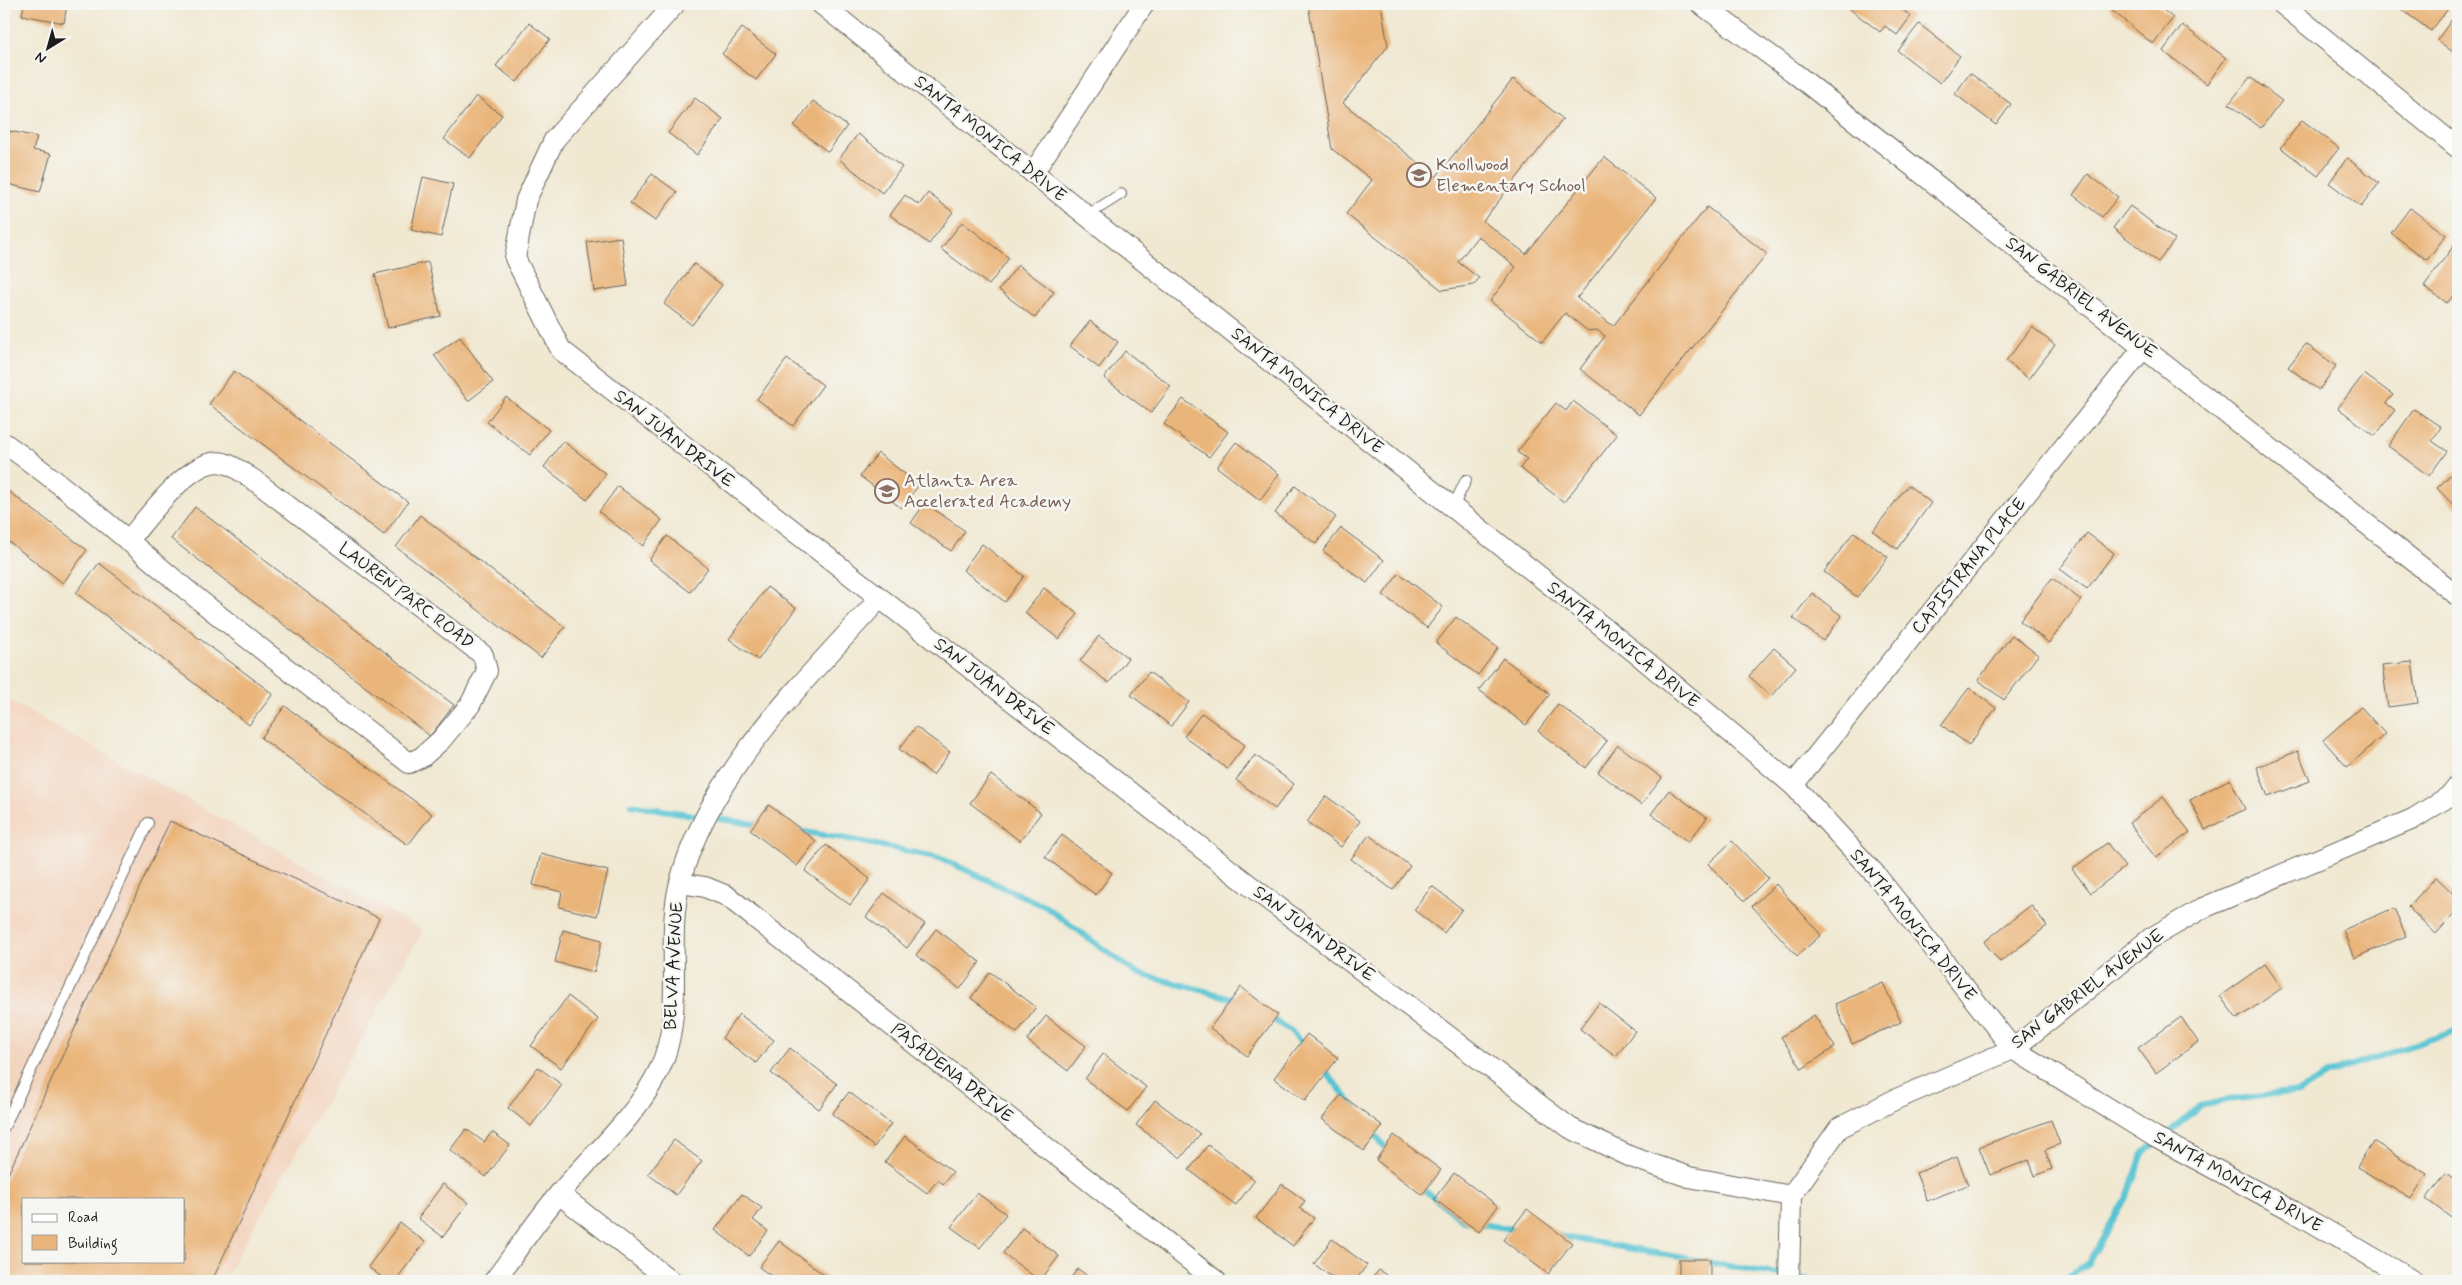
<svg xmlns="http://www.w3.org/2000/svg" width="2462" height="1285" viewBox="0 0 2462 1285" font-family="Mynerve,sans-serif">
	<style>
		.built { fill: #f3d4be; fill-rule: evenodd }
		.lines { fill: none; stroke-linecap: round; stroke-linejoin: round }
		.stream { stroke: #59c4d3; stroke-width: 6 }
		.building { fill: #eab57a; fill-rule: evenodd }
		.lane-casing { stroke: #66635b; stroke-width: 12 }
		.street-casing { stroke: #66635b; stroke-width: 22 }
		.lane { stroke: #fff; stroke-width: 10 }
		.street { stroke: #fff; stroke-width: 20 }
		.labels { text-anchor: middle; dominant-baseline: central; stroke-width: 5; stroke-linejoin: round; paint-order: stroke }
		.street-label { font-size: 18px; fill: #1c1c1c; stroke: #f6f6f2 }
		.education-label { font-size: 18px; fill: #785e54; stroke: #f6f6f2; text-anchor: start }
	</style>
	<rect width="100%" height="100%" fill="#f6f6f2"/>
	<filter id="ink" filterUnits="userSpaceOnUse"><feTurbulence type="fractalNoise" baseFrequency=".02" numOctaves="2"/><feDisplacementMap in="SourceGraphic" scale="10" xChannelSelector="R" yChannelSelector="G"/><feConvolveMatrix kernelMatrix="1 2 1 2 8 2 1 2 1" color-interpolation-filters="sRGB"/></filter>
	<filter id="wash" filterUnits="userSpaceOnUse"><feTurbulence type="fractalNoise" baseFrequency=".0096" numOctaves="4" result="noise"/><feDisplacementMap in="SourceGraphic" scale="20" xChannelSelector="R" yChannelSelector="G"/><feGaussianBlur stdDeviation="1.12" result="paint"/><feColorMatrix in="noise" values="0 0 0 0 0 0 0 0 0 0 0 0 0 0 0 0 0 1.4 0 .05"/><feComposite in="paint" operator="in"/></filter>
	<g filter="url(#wash)">
		<rect width="100%" height="100%" fill="#f0e8d1"/>
		<!-- built -->
		<path class="built" d="M 4,698 L 423,930 L 223,1281 L 4,1281 ZM 24,1199 L 184,1199 L 184,1261 L 24,1261 Z"/>
		<g class="lines">
			<!-- stream -->
			<g class="stream">
				<polyline points="631,805 694,815"/>
				<polyline points="719,819 762,825"/>
				<polyline points="797,831 843,838 940,858 1046,907 1136,973 1239,1000"/>
				<polyline points="1267,1016 1291,1031 1305,1047"/>
				<polyline points="1321,1066 1356,1109"/>
				<polyline points="1371,1129 1389,1153"/>
				<polyline points="1419,1186 1463,1221 1518,1230"/>
				<polyline points="1558,1236 1815,1281"/>
				<polyline points="2060,1281 2088,1263 2127,1196 2143,1153 2201,1106 2227,1100 2299,1092 2328,1074 2458,1030"/>
			</g>
		</g>
		<g id="blocks">
			<!-- building -->
			<g class="building">
				<polygon points="24,4 67,4 64,23 22,15"/>
				<polygon points="1308,4 1381,4 1388,46 1343,103 1436,177 1513,79 1563,119 1483,221 1526,254 1604,157 1656,198 1577,298 1613,326 1707,207 1767,254 1639,415 1580,369 1605,336 1597,330 1588,331 1565,313 1542,342 1490,301 1516,267 1478,236 1458,262 1479,278 1474,285 1442,290 1346,214 1372,180 1332,149"/>
				<polygon points="1849,4 1894,4 1911,16 1897,35 1885,26 1880,32 1847,7"/>
				<polygon points="2113,4 2156,4 2173,18 2153,44 2109,8"/>
				<polygon points="2394,4 2450,4 2451,5 2431,31"/>
				<polygon points="2458,11 2458,56 2437,40"/>
				<polygon points="529,23 550,39 517,82 496,66"/>
				<polygon points="1919,24 1960,56 1940,83 1898,51"/>
				<polygon points="2182,25 2226,58 2207,84 2163,51"/>
				<polygon points="742,28 776,54 756,80 722,54"/>
				<polygon points="1970,73 2011,104 1996,125 1955,94"/>
				<polygon points="2250,77 2282,101 2261,128 2229,104"/>
				<polygon points="476,96 502,115 470,158 444,139"/>
				<polygon points="695,98 723,119 697,155 668,133"/>
				<polygon points="813,101 847,126 828,152 794,126"/>
				<polygon points="2302,120 2339,148 2318,176 2281,148"/>
				<polygon points="10,131 37,137 33,150 51,154 40,192 4,183 4,155"/>
				<polygon points="858,134 902,167 882,193 839,159"/>
				<polygon points="2347,158 2379,183 2361,207 2329,183"/>
				<polygon points="652,174 677,192 655,221 630,203"/>
				<polygon points="2088,174 2118,197 2102,217 2073,195"/>
				<polygon points="423,177 453,184 441,237 411,230"/>
				<polygon points="928,193 953,212 929,244 890,215 905,195 919,205"/>
				<polygon points="2130,206 2175,240 2158,262 2113,228"/>
				<polygon points="2410,208 2446,235 2427,260 2391,233"/>
				<polygon points="962,222 1009,258 989,285 941,249"/>
				<polygon points="621,237 628,286 594,291 587,242"/>
				<polygon points="2455,244 2458,246 2458,291 2447,303 2424,286"/>
				<polygon points="428,262 441,316 388,328 375,274"/>
				<polygon points="694,264 722,285 692,325 664,304"/>
				<polygon points="1018,265 1054,292 1035,318 999,290"/>
				<polygon points="1090,321 1118,342 1099,368 1070,346"/>
				<polygon points="2032,327 2055,345 2029,379 2006,361"/>
				<polygon points="460,337 493,382 468,401 434,355"/>
				<polygon points="2306,344 2336,366 2319,390 2288,367"/>
				<polygon points="1125,351 1171,386 1151,413 1104,378"/>
				<polygon points="787,359 823,385 793,426 757,399"/>
				<polygon points="234,371 408,502 384,535 209,404"/>
				<polygon points="2364,374 2393,395 2386,403 2395,410 2375,436 2338,408"/>
				<polygon points="506,397 549,430 530,455 487,422"/>
				<polygon points="1183,399 1228,432 1209,457 1164,424"/>
				<polygon points="1573,401 1617,435 1564,502 1520,468 1527,459 1517,452 1556,403 1566,411"/>
				<polygon points="2414,409 2441,427 2432,441 2447,451 2429,476 2388,446"/>
				<polygon points="563,441 606,474 587,500 544,467"/>
				<polygon points="1236,442 1279,474 1260,500 1217,467"/>
				<polygon points="878,453 919,485 901,508 860,476"/>
				<polygon points="2458,468 2458,510 2437,488"/>
				<polygon points="1908,485 1931,503 1897,549 1873,531"/>
				<polygon points="618,486 662,520 643,546 599,512"/>
				<polygon points="1295,486 1336,517 1316,544 1275,513"/>
				<polygon points="4,488 87,550 63,583 4,538"/>
				<polygon points="925,503 965,531 951,551 911,523"/>
				<polygon points="195,507 454,705 430,736 171,539"/>
				<polygon points="420,515 565,627 541,658 396,547"/>
				<polygon points="1341,528 1384,560 1367,583 1323,551"/>
				<polygon points="1854,532 1888,557 1857,597 1824,572"/>
				<polygon points="2087,533 2114,553 2087,589 2060,569"/>
				<polygon points="667,536 708,568 690,592 649,560"/>
				<polygon points="982,544 1024,576 1005,602 963,570"/>
				<polygon points="99,563 273,694 249,725 76,593"/>
				<polygon points="1399,573 1443,607 1427,628 1383,595"/>
				<polygon points="2052,578 2081,600 2049,643 2020,621"/>
				<polygon points="767,587 796,608 758,660 729,639"/>
				<polygon points="1044,588 1078,614 1059,639 1025,613"/>
				<polygon points="1812,593 1842,616 1823,641 1793,618"/>
				<polygon points="1456,617 1498,648 1478,675 1436,643"/>
				<polygon points="2012,635 2038,655 2004,700 1978,680"/>
				<polygon points="1099,636 1128,658 1109,683 1080,661"/>
				<polygon points="1774,648 1796,667 1771,696 1749,676"/>
				<polygon points="1503,658 1550,694 1526,725 1479,690"/>
				<polygon points="2412,662 2418,703 2388,707 2382,665"/>
				<polygon points="1149,672 1189,702 1171,726 1131,695"/>
				<polygon points="1969,688 1996,708 1969,745 1941,725"/>
				<polygon points="1558,704 1607,741 1586,768 1538,731"/>
				<polygon points="285,706 432,814 408,845 261,738"/>
				<polygon points="2361,707 2385,734 2347,767 2323,740"/>
				<polygon points="1202,713 1245,745 1227,769 1184,736"/>
				<polygon points="916,727 950,752 933,775 899,749"/>
				<polygon points="1618,745 1662,778 1641,805 1598,772"/>
				<polygon points="2298,751 2310,781 2268,797 2257,767"/>
				<polygon points="1255,755 1294,784 1275,809 1236,780"/>
				<polygon points="991,775 1041,813 1020,841 970,803"/>
				<polygon points="2230,779 2245,809 2205,830 2190,800"/>
				<polygon points="1669,790 1707,818 1688,842 1651,814"/>
				<polygon points="1326,796 1360,821 1341,847 1307,822"/>
				<polygon points="2163,797 2190,832 2156,858 2129,823"/>
				<polygon points="769,805 816,841 797,866 750,830"/>
				<path d="M 170,821 L 379,918 L 212,1281 L 4,1281 L 4,1183 ZM 24,1199 L 184,1199 L 184,1261 L 24,1261 Z"/>
				<polygon points="1062,835 1112,873 1096,895 1045,857"/>
				<polygon points="1369,835 1410,866 1393,890 1351,859"/>
				<polygon points="1732,841 1768,878 1745,901 1708,864"/>
				<polygon points="2107,843 2125,867 2091,893 2072,869"/>
				<polygon points="826,845 870,879 850,905 805,871"/>
				<polygon points="541,854 608,871 597,916 559,907 562,892 533,885"/>
				<polygon points="2436,877 2458,898 2458,910 2436,934 2408,907"/>
				<polygon points="1776,884 1821,935 1797,956 1752,906"/>
				<polygon points="1432,886 1462,909 1444,933 1414,910"/>
				<polygon points="884,893 925,924 907,948 866,917"/>
				<polygon points="2031,905 2047,926 2000,962 1984,942"/>
				<polygon points="2394,908 2406,936 2354,958 2343,930"/>
				<polygon points="936,929 980,962 960,989 916,955"/>
				<polygon points="563,930 602,940 594,972 555,962"/>
				<polygon points="2265,964 2282,988 2237,1019 2220,996"/>
				<polygon points="990,972 1036,1007 1017,1033 971,998"/>
				<polygon points="1883,983 1901,1022 1852,1044 1835,1004"/>
				<polygon points="1241,987 1278,1015 1247,1056 1210,1028"/>
				<polygon points="568,996 598,1019 561,1068 531,1046"/>
				<polygon points="1599,1003 1635,1031 1616,1056 1580,1029"/>
				<polygon points="739,1014 774,1040 756,1063 722,1038"/>
				<polygon points="1814,1015 1835,1047 1802,1069 1781,1037"/>
				<polygon points="1046,1016 1086,1046 1068,1071 1027,1040"/>
				<polygon points="2181,1017 2198,1042 2156,1073 2138,1048"/>
				<polygon points="1307,1034 1338,1058 1305,1101 1274,1078"/>
				<polygon points="790,1048 837,1084 819,1109 771,1073"/>
				<polygon points="1103,1054 1146,1087 1128,1111 1085,1079"/>
				<polygon points="538,1067 562,1085 531,1126 508,1108"/>
				<polygon points="849,1092 891,1124 874,1147 832,1114"/>
				<polygon points="1341,1095 1383,1126 1364,1151 1322,1119"/>
				<polygon points="1155,1100 1200,1134 1181,1158 1136,1125"/>
				<polygon points="2051,1120 2060,1144 2045,1150 2052,1169 2035,1176 2029,1160 1990,1175 1979,1147"/>
				<polygon points="466,1129 484,1142 492,1132 510,1145 486,1177 450,1150"/>
				<polygon points="1394,1135 1441,1170 1422,1195 1376,1160"/>
				<polygon points="905,1136 953,1172 943,1184 938,1180 927,1193 885,1162"/>
				<polygon points="674,1140 702,1161 676,1195 648,1174"/>
				<polygon points="2373,1141 2427,1174 2411,1199 2357,1167"/>
				<polygon points="1208,1145 1255,1180 1236,1205 1189,1170"/>
				<polygon points="1957,1157 1968,1185 1927,1201 1916,1173"/>
				<polygon points="1454,1173 1498,1206 1479,1232 1434,1199"/>
				<polygon points="2446,1174 2458,1183 2458,1223 2426,1199"/>
				<polygon points="443,1184 468,1203 443,1237 418,1218"/>
				<polygon points="1282,1184 1305,1201 1300,1208 1314,1218 1293,1246 1256,1218"/>
				<polygon points="977,1193 1006,1214 980,1248 951,1227"/>
				<polygon points="742,1194 762,1208 753,1220 768,1231 749,1256 715,1230"/>
				<polygon points="1527,1209 1572,1243 1548,1274 1503,1240"/>
				<polygon points="400,1223 425,1242 395,1281 387,1281 368,1267"/>
				<polygon points="1022,1228 1059,1256 1040,1281 1003,1253"/>
				<polygon points="1332,1239 1367,1265 1355,1281 1337,1281 1314,1264"/>
				<polygon points="779,1241 827,1277 824,1281 778,1281 759,1267"/>
				<rect x="1679" y="1259" width="31" height="22"/>
				<polygon points="1078,1269 1095,1281 1068,1281"/>
				<polygon points="1379,1270 1394,1281 1370,1281"/>
			</g>
		</g>
	</g>
	<g filter="url(#ink)">
		<use href="#blocks" fill-opacity="0" stroke="#66635b" stroke-width="1"/>
		<g class="lines">
			<defs>
				<g id="lane">
					<polyline points="1086,216 1121,194"/>
					<polyline points="1453,507 1466,480"/>
					<polyline points="4,1127 148,823"/>
				</g>
				<g id="street">
					<polyline points="675,4 554,140 526,200 515,258 561,350 1253,888 1570,1128 1631,1157 1689,1177 1791,1196"/>
					<polyline points="821,4 1642,658 1793,785 1876,875 2013,1049 2155,1137 2293,1211 2413,1281"/>
					<polyline points="1701,4 1793,72 2458,596"/>
					<polyline points="2282,4 2458,148"/>
					<polyline points="1033,173 1144,4"/>
					<path d="M 4,443 C 70,489 131,544 193,595 C 264,652 337,707 409,763 L 422,757 L 441,740 L 470,705 L 487,671 L 483,655 L 254,480 C 245,475 234,465 224,463 C 192,454 146,520 128,541"/>
					<polyline points="1793,785 2144,347"/>
					<polyline points="680,883 705,887 727,896 1216,1281"/>
					<polyline points="559,1194 671,1281"/>
					<path d="M 494,1281 C 516,1252 536,1221 560,1193 C 593,1154 636,1118 659,1070 C 687,1012 664,943 680,882 C 708,774 806,680 879,599"/>
					<polyline points="1789,1281 1791,1196 1839,1128 1894,1100 2013,1049 2151,938 2203,908 2413,819 2451,795 2458,786"/>
				</g>
			</defs>
			<!-- lane casing -->
			<use href="#lane" class="lane-casing"/>
			<!-- street casing -->
			<use href="#street" class="street-casing"/>
			<!-- lane -->
			<use href="#lane" class="lane"/>
			<!-- street -->
			<use href="#street" class="street"/>
		</g>
	</g>
	<!-- icons -->
	<defs>
		<symbol id="school-ring" viewBox="-11 -11 22 22"><circle r="9.5" fill="#f6f6f2" stroke="#8d6e63" stroke-width="1.5"/><path d="M0-5L7-2L0 1L-7-2ZM-4 1L0 2.5L4 1V4Q0 6-4 4Z" fill="#8d6e63"/></symbol>
	</defs>
	<g fill-rule="evenodd">
		<use href="#school-ring" x="1405" y="161" width="28" height="28"/>
		<use href="#school-ring" x="873" y="477" width="28" height="28"/>
	</g>
	<g class="labels">
		<!-- street labels -->
		<g class="street-label">
			<text transform="translate(990 139) rotate(39)">SANTA MONICA DRIVE</text>
			<text transform="translate(2081 298) rotate(38)">SAN GABRIEL AVENUE</text>
			<text transform="translate(1307 391) rotate(39)">SANTA MONICA DRIVE</text>
			<text transform="translate(674 439) rotate(38)">SAN JUAN DRIVE</text>
			<text transform="translate(1969 566) rotate(-51)">CAPISTRANA PLACE</text>
			<text transform="translate(406 596) rotate(37)">LAUREN PARC ROAD</text>
			<text transform="translate(1623 645) rotate(39)">SANTA MONICA DRIVE</text>
			<text transform="translate(994 687) rotate(38)">SAN JUAN DRIVE</text>
			<text transform="translate(1913 925) rotate(51)">SANTA MONICA DRIVE</text>
			<text transform="translate(1314 934) rotate(37)">SAN JUAN DRIVE</text>
			<text transform="translate(674 966) rotate(-87)">BELVA AVENUE</text>
			<text transform="translate(2088 989) rotate(-37)">SAN GABRIEL AVENUE</text>
			<text transform="translate(952 1073) rotate(38)">PASADENA DRIVE</text>
			<text transform="translate(2238 1182) rotate(29)">SANTA MONICA DRIVE</text>
		</g>
		<!-- education labels -->
		<g class="education-label">
			<text x="1436" y="165">Knollwood<tspan x="1436" dy="21">Elementary School</tspan></text>
			<text x="904" y="481">Atlanta Area<tspan x="904" dy="21">Accelerated Academy</tspan></text>
		</g>
	</g>
	<!-- margin -->
	<rect width="2462" height="1285" fill="none" stroke="#f6f6f2" stroke-width="20"/>
	<!-- legend -->
	<rect x="22" y="1198" width="162" height="65" fill="#f6f6f2" stroke="#9f9f9c"/>
	<rect x="32" y="1214" width="25" height="8" fill="#ffffff" stroke="#9f9f9c"/>
	<text x="68" y="1222" font-size="15" fill="#1c1c1c">Road</text>
	<rect x="32" y="1235" width="25" height="15" fill="#eab57a" stroke="#9f9f9c"/>
	<text x="68" y="1248" font-size="15" fill="#1c1c1c">Building</text>
	<!-- north arrow -->
	<g transform="translate(48 48) rotate(217)" stroke="#f6f6f2" stroke-width="4" paint-order="stroke">
	<path d="M0-4L9 19L0 12L-9 19Z" fill="#1c1c1c"/>
	<text y="-8" font-size="14" font-weight="bold" text-anchor="middle" fill="#1c1c1c">N</text>
	</g>
</svg>
